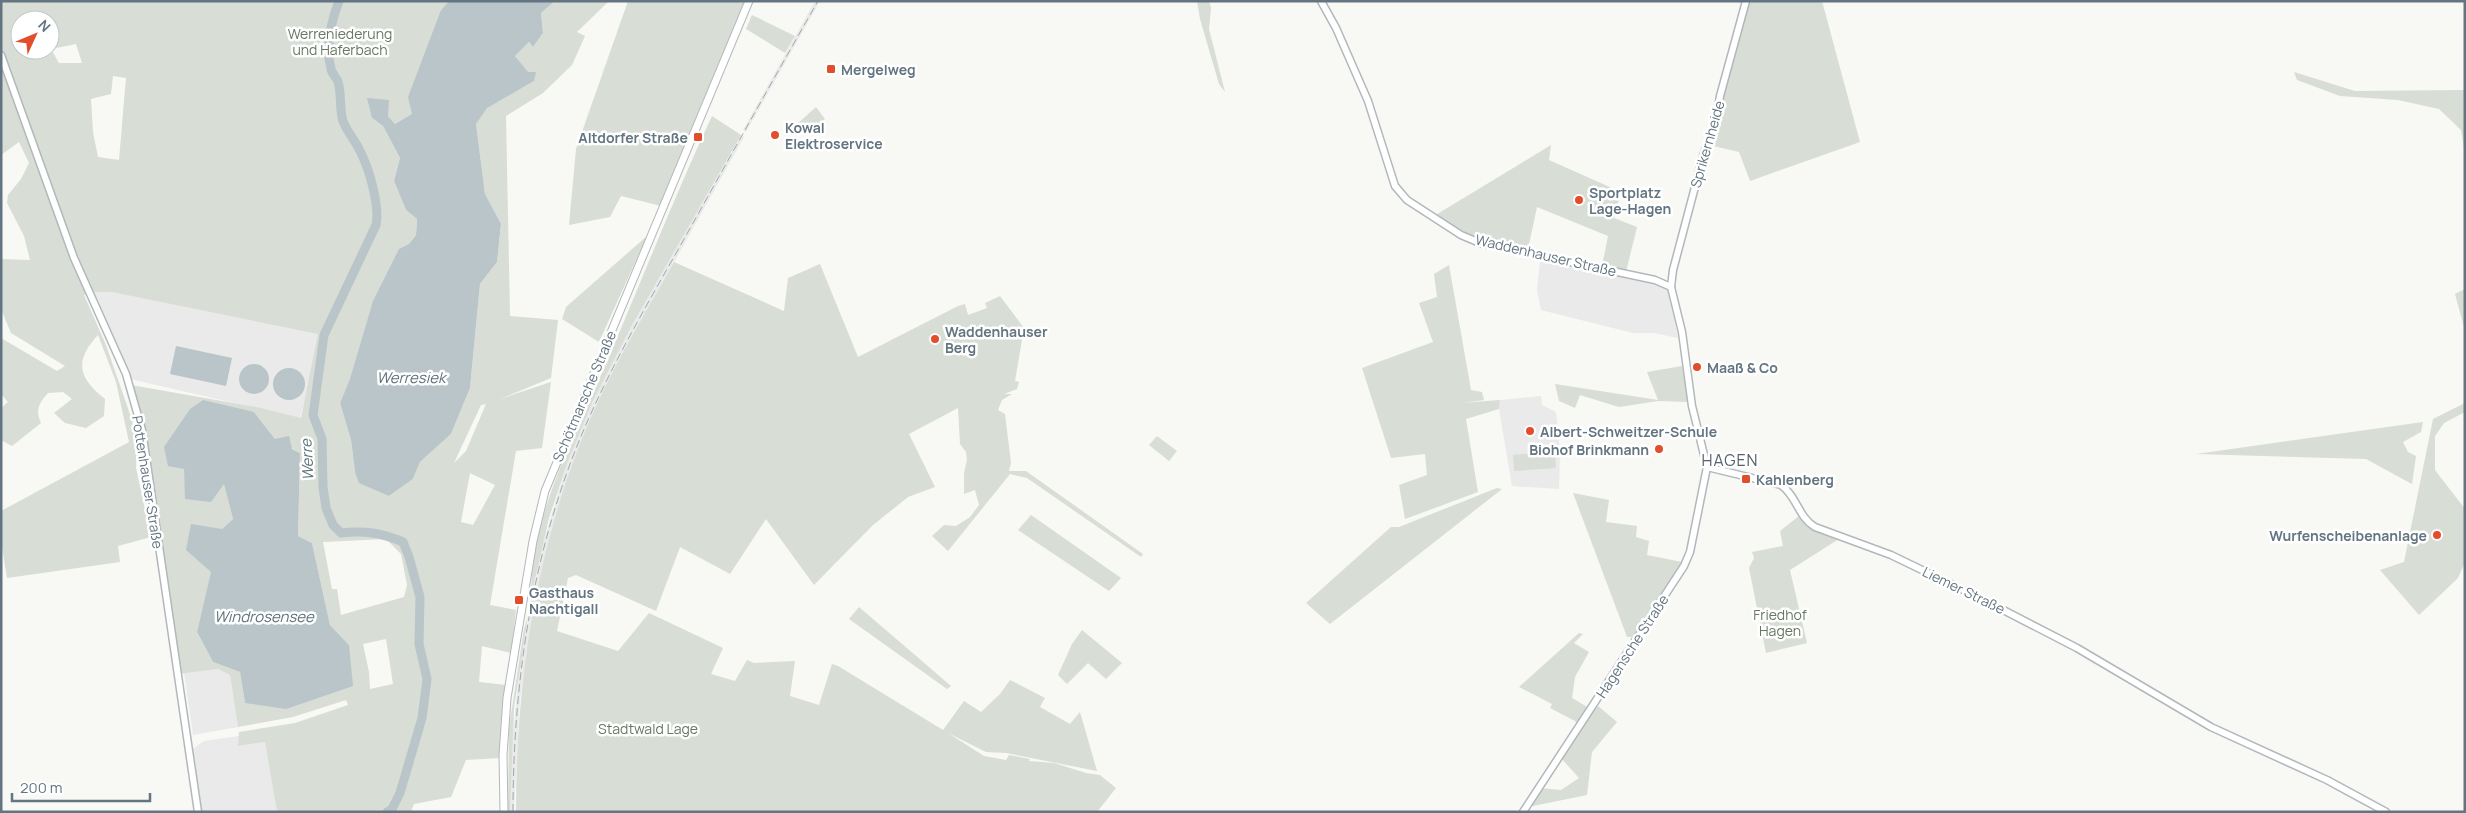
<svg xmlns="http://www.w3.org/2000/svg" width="2466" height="813" viewBox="0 0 2466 813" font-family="Manrope,sans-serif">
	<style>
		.built { fill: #e9eae9 }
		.green { fill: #d8ddd5; fill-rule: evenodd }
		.water { fill: #b9c5c9 }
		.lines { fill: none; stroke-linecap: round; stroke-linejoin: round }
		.river { stroke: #b9c5c9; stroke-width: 9 }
		.secondary-casing { stroke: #b1b8bc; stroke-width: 9 }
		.primary-casing { stroke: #b3b8bc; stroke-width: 9 }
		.secondary { stroke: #fff; stroke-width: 6 }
		.primary { stroke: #fff; stroke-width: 7 }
		.rail { stroke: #a0a8ad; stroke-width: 1; stroke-dasharray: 8 4; stroke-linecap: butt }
		.poi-dot { fill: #e24d2c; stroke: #fff; stroke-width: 2 }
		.labels { text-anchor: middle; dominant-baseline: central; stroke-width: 5; stroke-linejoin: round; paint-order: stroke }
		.park-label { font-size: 14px; fill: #677862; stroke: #fff }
		.poi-label { font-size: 14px; font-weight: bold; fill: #637580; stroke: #fff; text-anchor: start }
		.street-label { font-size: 14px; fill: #637580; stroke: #fff }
		.water-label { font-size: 15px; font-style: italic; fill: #5e747b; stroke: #fff }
		.quarter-label { font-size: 16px; letter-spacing: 1px; fill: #55636b; stroke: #fff }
	</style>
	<rect width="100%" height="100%" fill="#f8f8f5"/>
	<!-- built -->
	<g class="built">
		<polygon points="815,1 820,1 746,132 743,130"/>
		<polygon points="741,135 744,137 616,366 573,463 552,528 533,617 520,699 514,812 510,812 511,753 520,664 541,550 568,461 593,401 631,327"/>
		<polygon points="1540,261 1667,287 1678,338 1654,333 1633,333 1541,310 1537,290"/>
		<polygon points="91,292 112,292 323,331 300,418 130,379 113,338"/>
		<polygon points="1541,396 1542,405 1556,412 1560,451 1559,489 1512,486 1499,409 1500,400"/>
		<polygon points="218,669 230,675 238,727 193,735 184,673"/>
		<polygon points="239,736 239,746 265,742 277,812 202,812 193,749 204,741"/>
	</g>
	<!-- green -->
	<g class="green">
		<path d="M 1,1 L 449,1 L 441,10 L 413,114 L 395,124 L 388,116 L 372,118 L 383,126 L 400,158 L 394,181 L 406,210 L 417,219 L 416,235 L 409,244 L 340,403 L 351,440 L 355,472 L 389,496 L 413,479 L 420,462 L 451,434 L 470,388 L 480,284 L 497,262 L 501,225 L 485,194 L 476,124 L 486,108 L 534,81 L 515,56 L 529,42 L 533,47 L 543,33 L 541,13 L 555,1 L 609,1 L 577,32 L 585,36 L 572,65 L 543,93 L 506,116 L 510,316 L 558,320 L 551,378 L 500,399 L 551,382 L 542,448 L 516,451 L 490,605 L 516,610 L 511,653 L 482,646 L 479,682 L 506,685 L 500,758 L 466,760 L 451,797 L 414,804 L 411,812 L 277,812 L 265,742 L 238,746 L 239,732 L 295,723 L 348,705 L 346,700 L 293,717 L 238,727 L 230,675 L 218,669 L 179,674 L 149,452 L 131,385 L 261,408 L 301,418 L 318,334 L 112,292 L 91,292 L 84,295 L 106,345 L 132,420 L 137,451 L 136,468 L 151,537 L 118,546 L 120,562 L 7,578 L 1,540 L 1,511 L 129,442 L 116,382 L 98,335 C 74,361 78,378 105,399 L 104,416 L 86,428 L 65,423 L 54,413 L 72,399 L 63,392 L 48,393 C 39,403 35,410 41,423 L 12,446 L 1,440 L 1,408 L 8,402 L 1,394 L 1,338 L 57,371 L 65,366 L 11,333 L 1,309 L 1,259 L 30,260 L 24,236 L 7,203 L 8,195 L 21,179 L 29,163 L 19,142 L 1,155 ZM 20,20 L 50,20 L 50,50 L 20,50 ZM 76,44 L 82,63 L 59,63 L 51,49 ZM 113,76 L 126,78 L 119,160 L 98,157 L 93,132 L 91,99 L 111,94 ZM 486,404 L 466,451 L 454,463 L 481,405 ZM 254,412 L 275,439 L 300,453 L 298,536 L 312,543 L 330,625 L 349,645 L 245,703 L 240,672 L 213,662 L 197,632 L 222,529 L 233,519 L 224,483 L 186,499 L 184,469 ZM 470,473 L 495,485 L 473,525 L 461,522 ZM 386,539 L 401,554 L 407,585 L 404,597 L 341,615 L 337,589 L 332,589 L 323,542 ZM 386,639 L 393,684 L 370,689 L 369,672 L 363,644 Z"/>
		<polygon points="628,1 745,1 661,206 621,196 610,217 569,225 576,149"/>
		<polygon points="1197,1 1209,1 1211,8 1209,29 1225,92 1219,84 1200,19"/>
		<polygon points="1749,1 1822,1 1860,142 1750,181 1739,152 1709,145"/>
		<polygon points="752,15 795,36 785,53 746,29"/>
		<polygon points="2294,72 2355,91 2465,90 2465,154 2461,130 2439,109 2398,100 2340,96 2297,80"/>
		<polygon points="816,107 825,119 805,135 796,125"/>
		<path d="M 712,116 L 741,135 L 631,327 L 593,401 L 568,461 L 549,518 L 531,597 C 531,509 579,429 612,350 C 645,272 676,193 712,116 Z"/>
		<path d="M 1551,145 L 1549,160 L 1621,192 L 1614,218 L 1637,227 L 1626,272 L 1602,266 L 1608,236 L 1537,207 L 1528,249 C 1488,242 1469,237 1434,216 Z"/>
		<polygon points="647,236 599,342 562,319 566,307"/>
		<path d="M 674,262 L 784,311 L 788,278 L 820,264 L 858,357 L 958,306 L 965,304 L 968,315 L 987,308 L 985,303 L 1000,296 L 1024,328 L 1015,381 L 1019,382 L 1017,389 L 1004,394 L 1012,394 L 1002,400 L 998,410 L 1005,414 L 1011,463 L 1009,471 L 1026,471 L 1143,554 L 1141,557 L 1027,478 L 1010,474 L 948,551 L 932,536 L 944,525 L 956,526 L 970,517 L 979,505 L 975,490 L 964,494 L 964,473 L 967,460 L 966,452 L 960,444 L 958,408 L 909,434 L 935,487 L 908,497 L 873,525 L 814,585 L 766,519 L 730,574 L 680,547 L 656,611 L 576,575 L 568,578 L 557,631 L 618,651 L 649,613 L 723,648 L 711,674 L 735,681 L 747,660 L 754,663 L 795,661 L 790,696 L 819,705 L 832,664 L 838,666 L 943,730 L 964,701 L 981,712 L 1000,694 L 1010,680 L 1045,698 L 1040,707 L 1070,724 L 1080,712 L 1097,771 L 1006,753 L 986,752 L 948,733 L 984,756 L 1006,760 L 1009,755 L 1030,759 L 1029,761 L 1054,763 L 1086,773 L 1100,775 L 1116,788 L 1097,812 L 516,812 C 516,673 539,529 598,402 C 620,354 648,309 674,262 Z"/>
		<polygon points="1449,265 1471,390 1482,392 1484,400 1461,403 1500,400 1499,409 1466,419 1478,492 1405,519 1399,485 1427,475 1425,454 1391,458 1362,368 1433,342 1419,303 1437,297 1434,274"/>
		<polygon points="2465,289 2465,331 2455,294"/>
		<polygon points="1682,366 1689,402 1658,401 1619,407 1580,395 1575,408 1559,401 1555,384 1658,400 1647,372"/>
		<polygon points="2465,403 2465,412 2444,423 2435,436 2435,470 2465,509 2465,562 2458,578 2419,615 2380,570 2404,562 2433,419"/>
		<polygon points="2423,422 2421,432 2403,442 2408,452 2416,456 2412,484 2366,459 2196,454"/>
		<polygon points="1157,436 1177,451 1169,461 1149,445"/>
		<polygon points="1555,451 1556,468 1514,471 1513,455"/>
		<polygon points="1497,488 1502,489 1330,624 1306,603 1391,527 1399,527"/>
		<polygon points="1573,493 1609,500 1606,522 1637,526 1636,537 1649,541 1647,555 1682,562 1632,637 1627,637"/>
		<polygon points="1031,515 1121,578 1109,591 1018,530"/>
		<polygon points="1799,516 1809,525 1839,539 1790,570 1807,643 1766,653 1749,568 1754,558 1752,552 1783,546 1780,531"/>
		<polygon points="859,607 951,686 947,689 849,619"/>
		<polygon points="528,616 514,708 510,812 508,812 509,728 524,629"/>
		<polygon points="1082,630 1122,663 1106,679 1088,663 1067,684 1058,675 1072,644"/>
		<polygon points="1579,633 1583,634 1574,643 1589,652 1575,677 1572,698 1594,711 1598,706 1617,722 1592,752 1587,795 1528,807 1539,788 1561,790 1579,778 1560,757 1579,728 1575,721 1550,708 1552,704 1519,687"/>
	</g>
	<!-- water -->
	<g class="water">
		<polygon points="449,1 555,1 541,13 543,33 533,47 529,42 515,56 528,72 536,72 534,81 487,108 476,124 485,194 501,224 497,262 480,284 470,388 451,434 420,462 413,479 389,496 359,483 355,472 351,440 340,403 350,379 373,301 399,249 409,244 416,235 417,219 406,210 394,181 400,158 383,126 372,118 367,98 389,100 388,116 395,124 412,114 408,97 441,10"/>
		<polygon points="176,346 232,358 226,386 170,374"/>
		<circle cx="254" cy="379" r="15"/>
		<circle cx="289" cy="384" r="16"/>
		<polygon points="203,400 254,412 275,439 289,436 292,449 300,453 298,536 312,543 330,625 349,645 353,686 286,709 245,703 240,672 213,662 197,632 211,572 186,550 191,524 222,529 233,519 224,484 211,502 185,499 184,469 168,466 164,447 190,409"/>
	</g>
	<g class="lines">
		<!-- river -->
		<path class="river" d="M 339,1 C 331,22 325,47 331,69 C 332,74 337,78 338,82 C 342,94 339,109 343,121 C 347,132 355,140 360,151 C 369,168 380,206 376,225 L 324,335 L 313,415 L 322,439 L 323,487 L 326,508 L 333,525 L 341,533 C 364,530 382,533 403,542 L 409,557 L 420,597 L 419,644 L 427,679 L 422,718 L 400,793 L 392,809 L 387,812"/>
		<defs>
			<g id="secondary">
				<polyline points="1321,1 1336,28 1368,101 1395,186 1407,200 1461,235 1480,243 1655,280 1671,287"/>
				<polyline points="1,55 74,258 126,374 142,430 198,812"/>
				<path d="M 1707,467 L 1781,485 C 1797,496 1798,517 1815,527 L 1891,555 L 1980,598 L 2077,648 L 2211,727 L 2327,780 L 2386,812"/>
				<polyline points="1523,812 1684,566 1690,552 1707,467 1692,406 1682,332 1671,287 1673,270 1704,153 1716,121 1720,96 1746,1"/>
			</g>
			<polyline id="primary" points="504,812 503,755 507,698 533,541 545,491 749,1"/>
		</defs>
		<!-- secondary casing -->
		<use href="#secondary" class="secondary-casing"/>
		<!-- primary casing -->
		<use href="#primary" class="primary-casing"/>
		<!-- secondary -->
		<use href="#secondary" class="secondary"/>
		<!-- primary -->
		<use href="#primary" class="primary"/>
		<!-- rail -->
		<path class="rail" d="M 513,812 C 513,701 527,587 564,481 C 592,399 636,324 679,248 C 725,166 771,83 818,1"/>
	</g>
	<!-- markers -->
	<g class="poi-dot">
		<rect x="826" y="64" width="10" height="10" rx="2.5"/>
		<circle cx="775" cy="135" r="5"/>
		<rect x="693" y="132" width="10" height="10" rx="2.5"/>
		<circle cx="1579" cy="200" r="5"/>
		<circle cx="935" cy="339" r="5"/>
		<circle cx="1697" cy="367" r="5"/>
		<circle cx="1530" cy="431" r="5"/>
		<circle cx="1659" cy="449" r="5"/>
		<rect x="1741" y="474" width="10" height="10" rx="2.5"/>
		<circle cx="2437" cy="535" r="5"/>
		<rect x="514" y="595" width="10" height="10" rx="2.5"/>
	</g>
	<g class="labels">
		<!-- park labels -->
		<g class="park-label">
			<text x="340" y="33">Werreniederung<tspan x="340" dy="16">und Haferbach</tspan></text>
			<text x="1780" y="614">Friedhof<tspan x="1780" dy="16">Hagen</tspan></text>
			<text x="648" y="728">Stadtwald Lage</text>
		</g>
		<!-- poi labels -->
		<g class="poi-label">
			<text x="841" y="69">Mergelweg</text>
			<text x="785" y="127">Kowal<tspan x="785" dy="16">Elektroservice</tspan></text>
			<text x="688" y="137" text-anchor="end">Altdorfer Straße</text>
			<text x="1589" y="192">Sportplatz<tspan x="1589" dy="16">Lage-Hagen</tspan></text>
			<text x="945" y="331">Waddenhauser<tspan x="945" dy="16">Berg</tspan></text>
			<text x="1707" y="367">Maaß &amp; Co</text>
			<text x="1540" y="431">Albert-Schweitzer-Schule</text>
			<text x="1649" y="449" text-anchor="end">Biohof Brinkmann</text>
			<text x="1756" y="479">Kahlenberg</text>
			<text x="2427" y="535" text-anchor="end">Wurfenscheibenanlage</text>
			<text x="529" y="592">Gasthaus<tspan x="529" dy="16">Nachtigall</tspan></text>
		</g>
		<!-- street labels -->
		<g class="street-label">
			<text transform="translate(1707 144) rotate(-74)">Sprikernheide</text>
			<text transform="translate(1546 255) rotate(13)">Waddenhauser Straße</text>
			<text transform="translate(584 396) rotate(-67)">Schötmarsche Straße</text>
			<text transform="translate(148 482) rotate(81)">Pottenhauser Straße</text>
			<text transform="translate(1964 590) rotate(26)">Liemer Straße</text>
			<text transform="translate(1632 646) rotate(-57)">Hagensche Straße</text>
		</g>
		<!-- water labels -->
		<g class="water-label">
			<text x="411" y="377">Werresiek</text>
			<text transform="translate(307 460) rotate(-93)">Werre</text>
			<text x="264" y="616">Windrosensee</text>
		</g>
		<!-- quarter labels -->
		<g class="quarter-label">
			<text x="1730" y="460">HAGEN</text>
		</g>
	</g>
	<!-- border -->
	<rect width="2466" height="813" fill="none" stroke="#637580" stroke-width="5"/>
	<!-- north arrow -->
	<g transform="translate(35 35) rotate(46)"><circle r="24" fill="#ffffff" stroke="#c1c8cc"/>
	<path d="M0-4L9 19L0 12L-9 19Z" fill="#e24d2c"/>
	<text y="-8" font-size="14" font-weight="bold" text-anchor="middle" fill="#637580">N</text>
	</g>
	<!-- scale -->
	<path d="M12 793v8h138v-8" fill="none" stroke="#637580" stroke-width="2.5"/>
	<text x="20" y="793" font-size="15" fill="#637580" stroke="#ffffff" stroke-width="4" paint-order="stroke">200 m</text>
</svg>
